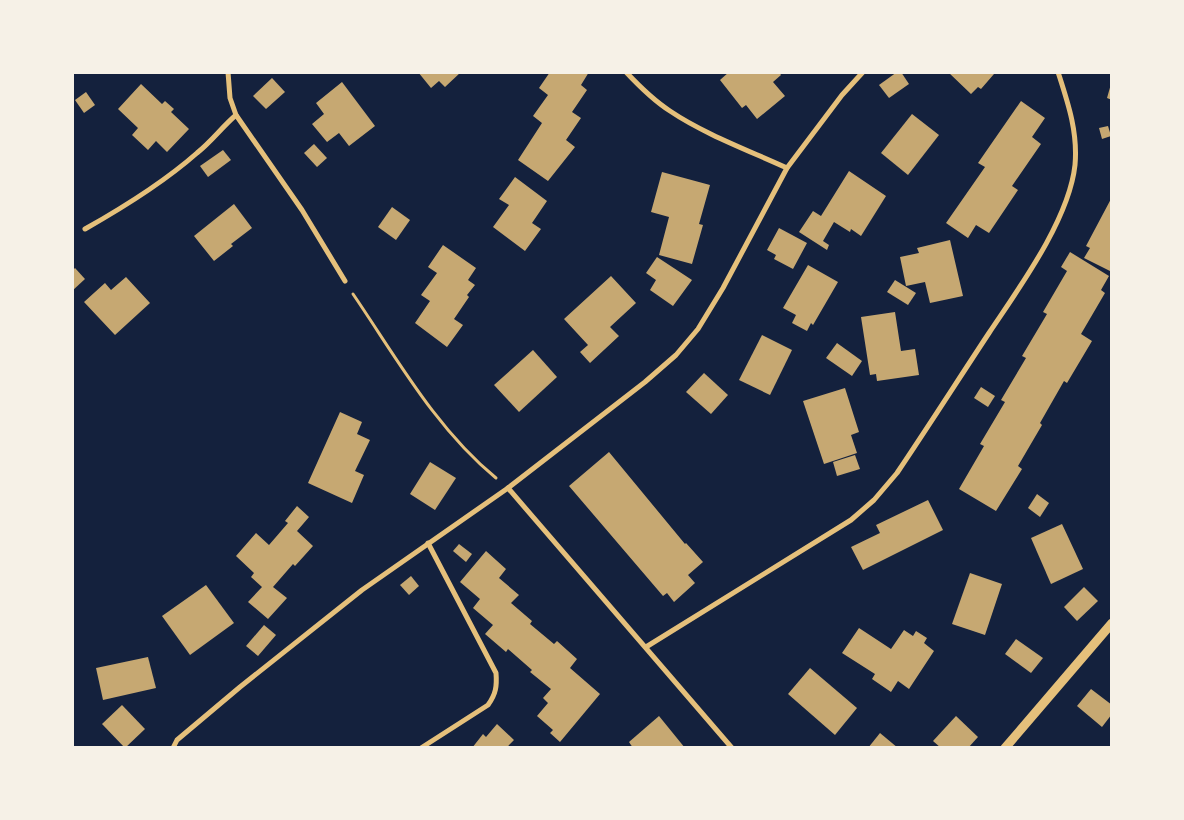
<svg xmlns="http://www.w3.org/2000/svg" width="1184" height="820" viewBox="0 0 1184 820" font-family="'Golos Text',sans-serif">
	<style>
		.building { fill: #c6a872 }
		.lines { fill: none; stroke-linecap: round; stroke-linejoin: round }
		.path { stroke: #e5c07b; stroke-width: 3 }
		.minor { stroke: #e5c07b; stroke-width: 5 }
		.tertiary { stroke: #e5c07b; stroke-width: 9 }
	</style>
	<rect width="100%" height="100%" fill="#14213d"/>
	<!-- building -->
	<g class="building">
		<polygon points="418,72 461,72 445,87 439,81 431,88"/>
		<polygon points="550,72 589,72 581,85 587,90 572,112 581,118 566,140 575,147 548,181 518,160 542,123 533,116 548,95 539,88"/>
		<polygon points="729,72 779,72 781,75 773,82 785,96 757,119 746,105 742,108 720,80"/>
		<polygon points="897,72 901,72 909,84 889,98 879,85"/>
		<polygon points="948,72 992,72 994,74 981,89 978,87 971,94"/>
		<polygon points="272,78 285,92 266,109 253,96"/>
		<polygon points="342,82 375,126 349,146 339,133 327,142 312,124 324,114 316,103"/>
		<polygon points="141,84 162,104 165,101 174,109 171,112 189,129 167,152 156,141 148,150 132,135 138,128 118,109"/>
		<polygon points="1111,84 1112,84 1112,100 1107,98"/>
		<polygon points="86,92 95,105 84,113 75,100"/>
		<polygon points="1021,101 1045,118 1032,137 1041,144 1012,186 1018,190 989,233 976,225 968,238 946,223 985,167 978,163"/>
		<polygon points="912,114 939,135 908,175 881,153"/>
		<polygon points="1108,126 1111,136 1102,139 1099,128"/>
		<polygon points="314,144 327,158 317,167 304,153"/>
		<polygon points="223,150 231,160 208,177 200,166"/>
		<polygon points="849,171 886,196 861,236 851,229 850,232 834,222 823,241 829,245 827,250 799,232 813,211 821,216"/>
		<polygon points="662,172 710,185 699,224 703,225 692,264 659,255 669,217 651,212"/>
		<polygon points="515,177 547,201 532,223 541,229 525,251 493,227 509,205 499,199"/>
		<polygon points="1112,197 1112,272 1084,258 1090,248 1086,246"/>
		<polygon points="234,204 252,228 231,244 233,246 214,261 194,236"/>
		<polygon points="392,207 410,220 396,240 378,227"/>
		<polygon points="779,228 807,243 793,269 774,259 776,255 767,250"/>
		<polygon points="950,240 963,296 930,303 925,282 906,286 900,257 919,253 917,248"/>
		<polygon points="443,245 476,268 468,280 475,285 467,295 469,297 454,319 463,325 447,347 415,323 430,301 421,295 437,273 428,267"/>
		<polygon points="1070,252 1109,276 1101,290 1105,293 1081,334 1092,341 1067,383 1064,381 1040,423 1042,425 1018,466 1022,469 996,511 959,489 984,446 980,444 1005,402 1001,400 1026,358 1022,356 1047,314 1043,312 1067,271 1061,267"/>
		<polygon points="657,257 692,280 673,306 650,290 656,280 646,273"/>
		<polygon points="808,265 838,282 813,325 811,323 807,331 792,323 796,315 783,308"/>
		<polygon points="75,268 85,279 72,291 72,271"/>
		<polygon points="611,276 636,303 610,327 619,336 590,363 580,352 588,345 564,319"/>
		<polygon points="126,277 150,303 115,335 84,302 105,283 111,290"/>
		<polygon points="895,280 916,293 908,305 887,292"/>
		<polygon points="895,312 901,351 915,349 919,375 877,381 876,374 870,375 861,317"/>
		<polygon points="762,335 792,350 770,395 739,380"/>
		<polygon points="837,343 862,361 852,376 826,358"/>
		<polygon points="533,350 557,377 519,412 494,385"/>
		<polygon points="704,373 728,395 711,414 686,392"/>
		<polygon points="981,387 995,396 988,407 974,398"/>
		<polygon points="845,388 859,432 851,435 857,453 824,464 803,401"/>
		<polygon points="340,412 362,422 357,434 370,440 355,471 364,475 352,503 308,483"/>
		<polygon points="609,452 685,544 686,543 703,562 688,575 695,583 674,602 667,593 663,596 569,486"/>
		<polygon points="855,455 860,469 837,476 833,462"/>
		<polygon points="430,462 456,478 435,510 410,494"/>
		<polygon points="1037,494 1049,503 1040,517 1028,508"/>
		<polygon points="928,500 943,530 863,570 851,547 880,533 876,525"/>
		<polygon points="297,506 309,517 297,531 313,546 295,566 293,564 273,587 287,598 268,619 248,602 262,587 251,577 254,573 236,556 256,533 269,545 288,523 285,521"/>
		<polygon points="1062,524 1083,569 1051,584 1031,538"/>
		<polygon points="459,544 472,554 466,562 453,551"/>
		<polygon points="486,551 506,569 499,578 519,595 511,603 532,621 530,624 554,644 557,641 577,659 570,668 600,694 560,742 550,733 553,730 537,716 548,703 543,698 551,689 530,672 532,670 508,649 506,652 485,634 493,625 473,608 480,599 460,582"/>
		<polygon points="970,573 1002,584 985,635 952,624"/>
		<polygon points="411,576 419,586 409,595 400,585"/>
		<polygon points="206,585 234,623 190,655 162,616"/>
		<polygon points="1084,587 1098,601 1077,621 1064,607"/>
		<polygon points="264,625 276,635 258,656 246,646"/>
		<polygon points="859,628 891,649 904,630 913,636 916,631 927,638 924,643 934,651 909,689 898,681 891,692 872,679 875,674 842,653"/>
		<polygon points="1016,639 1043,658 1031,673 1005,654"/>
		<polygon points="148,657 156,688 103,700 96,668"/>
		<polygon points="810,668 857,708 835,735 788,694"/>
		<polygon points="1091,689 1112,705 1112,714 1102,727 1077,706"/>
		<polygon points="122,705 145,729 125,748 102,724"/>
		<polygon points="659,716 685,748 633,748 629,742"/>
		<polygon points="956,716 978,737 968,748 941,748 933,741"/>
		<polygon points="497,724 514,740 509,745 507,748 472,748 483,734 486,737"/>
		<polygon points="880,733 898,748 868,748"/>
	</g>
	<g class="lines">
		<!-- path -->
		<path class="path" d="M 353,294 C 396,357 436,429 496,478"/>
		<!-- minor -->
		<g class="minor">
			<polyline points="228,72 230,98 236,115 302,210 345,281"/>
			<path d="M 626,72 C 640,87 653,100 670,111 C 704,134 750,151 787,168"/>
			<path d="M 85,229 C 124,207 163,183 197,153 C 212,141 222,127 236,115"/>
			<polyline points="508,488 732,748"/>
			<path d="M 646,647 L 851,520 L 874,500 L 897,473 C 928,427 958,380 989,333 C 1019,288 1069,220 1075,165 C 1078,132 1068,103 1058,72"/>
			<polyline points="173,748 177,740 240,687 362,590 508,488 645,382 676,355 698,329 723,288 787,168 842,95 863,72"/>
			<path d="M 421,748 L 488,705 C 496,694 497,686 496,673 L 428,543"/>
		</g>
		<!-- tertiary -->
		<polyline class="tertiary" points="1005,748 1112,623"/>
	</g>
	<!-- border -->
	<rect width="1184" height="820" fill="none" stroke="#f6f1e7" stroke-width="148"/>
</svg>
